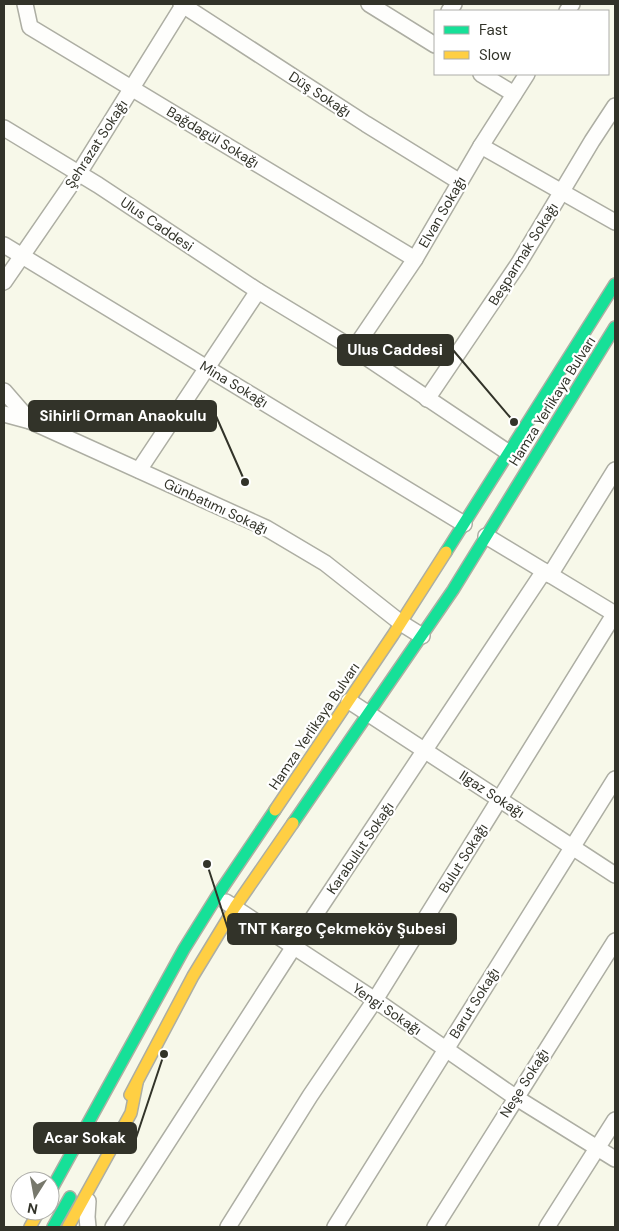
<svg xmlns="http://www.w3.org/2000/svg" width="619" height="1231" viewBox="0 0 619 1231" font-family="'DM Sans',sans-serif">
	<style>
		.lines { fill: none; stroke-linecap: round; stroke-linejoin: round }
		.street-casing { stroke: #adaea3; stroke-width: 18 }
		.fast-casing { stroke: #adaea3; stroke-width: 14 }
		.slow-casing { stroke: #adaea3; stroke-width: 14 }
		.street { stroke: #fefefc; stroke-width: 15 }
		.fast { stroke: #16e098; stroke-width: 11 }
		.slow { stroke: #ffcf43; stroke-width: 11 }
		.labels { text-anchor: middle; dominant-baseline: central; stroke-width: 4.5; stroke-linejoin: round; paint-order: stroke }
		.street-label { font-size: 14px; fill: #323329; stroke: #fff }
		.leader { fill: none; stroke: #323329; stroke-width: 2 }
		.callout-dot { fill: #323329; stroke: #fff; stroke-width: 2 }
		.callout { fill: #323329; stroke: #323329; stroke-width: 2 }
		.callout-label { font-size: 15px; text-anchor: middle; font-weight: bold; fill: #fff }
	</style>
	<rect width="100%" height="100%" fill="#f7f8e9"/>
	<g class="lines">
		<defs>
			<g id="street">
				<polyline points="25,4 30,27 415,259"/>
				<polyline points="181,4 366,124 460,182"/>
				<polyline points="369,4 435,45"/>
				<polyline points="449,11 454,4"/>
				<polyline points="567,11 572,4"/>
				<polyline points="481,74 514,94"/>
				<polyline points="4,128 98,185 258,291 354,349 509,453"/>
				<polyline points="481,146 615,222"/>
				<polyline points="4,245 464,524"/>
				<polyline points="4,282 79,173 184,4"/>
				<polyline points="354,349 415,259 481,146 527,74"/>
				<polyline points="4,391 30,421 266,528 325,563 401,623 422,636"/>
				<polyline points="427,399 519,263 592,141 615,106"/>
				<polyline points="4,414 30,421"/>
				<polyline points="139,470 258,291"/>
				<polyline points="486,536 615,614"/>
				<polyline points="550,575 615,470"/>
				<polyline points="349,701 615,875"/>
				<polyline points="226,902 375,1000 515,1097 615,1159"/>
				<polyline points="88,1201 87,1217 88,1227"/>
				<polyline points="113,1227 293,948 544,571"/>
				<polyline points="228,1227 310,1096 375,1000 615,613"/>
				<polyline points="335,1227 615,779"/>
				<polyline points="435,1227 615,941"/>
				<polyline points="547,1227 615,1120"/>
			</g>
			<g id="fast">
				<polyline points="446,552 615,284"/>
				<polyline points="293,823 453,590 615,327"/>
				<polyline points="50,1192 184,949 217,896 275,810"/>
				<polyline points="53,1227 70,1197"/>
			</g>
			<g id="slow">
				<polyline points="275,810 393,635 446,552"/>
				<polyline points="130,1095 193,976 235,907 293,823"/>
				<polyline points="30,1227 39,1211"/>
				<polyline points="68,1227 131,1113 137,1083"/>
			</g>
		</defs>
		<!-- street casing -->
		<use href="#street" class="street-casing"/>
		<!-- fast casing -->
		<use href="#fast" class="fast-casing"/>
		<!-- slow casing -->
		<use href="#slow" class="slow-casing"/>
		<!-- street -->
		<use href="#street" class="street"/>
		<!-- fast -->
		<use href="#fast" class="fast"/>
		<!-- slow -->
		<use href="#slow" class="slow"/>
	</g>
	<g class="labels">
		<!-- street labels -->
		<g class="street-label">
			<text transform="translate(320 94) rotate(33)">Düş Sokağı</text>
			<text transform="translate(213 137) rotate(31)">Bağdagül Sokağı</text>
			<text transform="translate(96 144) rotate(-57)">Şehrazat Sokağı</text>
			<text transform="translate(442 212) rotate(-60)">Elvan Sokağı</text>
			<text transform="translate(157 224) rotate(34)">Ulus Caddesi</text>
			<text transform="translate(523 254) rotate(-58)">Beşparmak Sokağı</text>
			<text transform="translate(234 384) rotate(31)">Mina Sokağı</text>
			<text transform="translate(552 401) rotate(-58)">Hamza Yerlikaya Bulvarı</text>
			<text transform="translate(216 506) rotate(25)">Günbatımı Sokağı</text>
			<text transform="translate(314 726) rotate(-56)">Hamza Yerlikaya Bulvarı</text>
			<text transform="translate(492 794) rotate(33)">Ilgaz Sokağı</text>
			<text transform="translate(360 848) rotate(-56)">Karabulut Sokağı</text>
			<text transform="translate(463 858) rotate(-58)">Bulut Sokağı</text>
			<text transform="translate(474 1003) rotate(-58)">Barut Sokağı</text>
			<text transform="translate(387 1009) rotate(34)">Yengi Sokağı</text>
			<text transform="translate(524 1083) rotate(-58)">Neşe Sokağı</text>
		</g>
	</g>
	<!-- callouts -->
	<path class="leader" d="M514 422L453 350M245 482L216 416M207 864L228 929M164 1054L136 1138"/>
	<g class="callout-dot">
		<circle cx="514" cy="422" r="5"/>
		<circle cx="245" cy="482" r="5"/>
		<circle cx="207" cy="864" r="5"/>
		<circle cx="164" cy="1054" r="5"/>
	</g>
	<g class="callout">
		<rect x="338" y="335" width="115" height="30" rx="5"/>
		<rect x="29" y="401" width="187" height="30" rx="5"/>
		<rect x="228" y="914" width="228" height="30" rx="5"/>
		<rect x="34" y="1123" width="102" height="30" rx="5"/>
	</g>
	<g class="callout-label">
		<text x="395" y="355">Ulus Caddesi</text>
		<text x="123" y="421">Sihirli Orman Anaokulu</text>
		<text x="342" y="934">TNT Kargo Çekmeköy Şubesi</text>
		<text x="85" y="1143">Acar Sokak</text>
	</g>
	<!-- border -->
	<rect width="619" height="1231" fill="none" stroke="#323329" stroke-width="10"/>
	<!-- legend -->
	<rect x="434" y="10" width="175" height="65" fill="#ffffff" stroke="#adada9"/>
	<rect x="444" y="26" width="25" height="8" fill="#16e098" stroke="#adada9"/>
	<text x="479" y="35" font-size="15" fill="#323329">Fast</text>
	<rect x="444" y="51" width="25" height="8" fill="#ffcf43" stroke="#adada9"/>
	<text x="479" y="60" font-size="15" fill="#323329">Slow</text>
	<!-- north arrow -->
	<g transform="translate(35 1196) rotate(191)"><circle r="24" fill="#ffffff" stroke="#adada9"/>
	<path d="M0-4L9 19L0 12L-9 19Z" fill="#77786c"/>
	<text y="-8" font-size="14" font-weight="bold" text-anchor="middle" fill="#323329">N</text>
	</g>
</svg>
